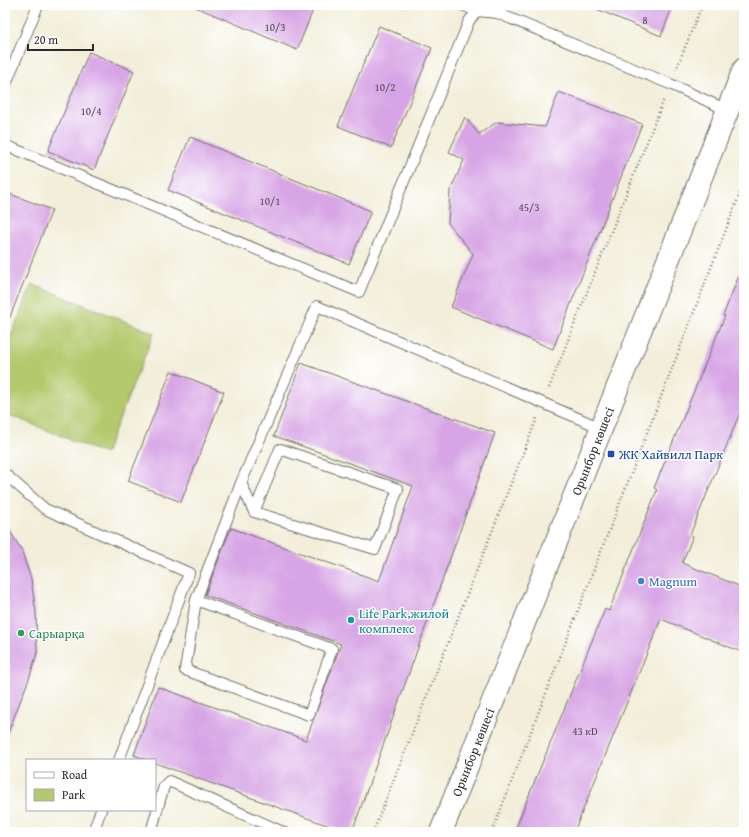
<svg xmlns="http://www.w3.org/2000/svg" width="749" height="837" viewBox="0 0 749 837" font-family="'Gentium Book Plus',serif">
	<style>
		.green { fill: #b4c96d; stroke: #707a4c }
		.building { fill: #d7a5e5 }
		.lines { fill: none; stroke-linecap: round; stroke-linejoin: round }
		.lane-casing { stroke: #716f68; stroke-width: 12 }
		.secondary-casing { stroke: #716f68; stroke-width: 24 }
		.path { stroke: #716f68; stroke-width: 2.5; stroke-dasharray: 1 3; stroke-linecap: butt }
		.lane { stroke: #fff; stroke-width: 10 }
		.secondary { stroke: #fff; stroke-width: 22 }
		.transit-dot { fill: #1a4fb4; stroke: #fff; stroke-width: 1.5 }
		.shop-dot { fill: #3f7fe0; stroke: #fff; stroke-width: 1.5 }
		.culture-dot { fill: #0f9aa8; stroke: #fff; stroke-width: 1.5 }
		.leisure-dot { fill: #2e9e5b; stroke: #fff; stroke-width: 1.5 }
		.labels { text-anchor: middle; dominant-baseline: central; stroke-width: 3; stroke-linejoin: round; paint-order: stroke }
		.number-label { font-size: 11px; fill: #564a5a }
		.street-label { font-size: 13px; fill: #2b2b2b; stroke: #fff }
		.transit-label { font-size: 13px; fill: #164399; stroke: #fff; text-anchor: start }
		.shop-label { font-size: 13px; fill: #366cbe; stroke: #fff; text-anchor: start }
		.culture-label { font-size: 13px; fill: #0d838f; stroke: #fff; text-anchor: start }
		.leisure-label { font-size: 13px; fill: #27864d; stroke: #fff; text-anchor: start }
	</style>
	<rect width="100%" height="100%" fill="#fff"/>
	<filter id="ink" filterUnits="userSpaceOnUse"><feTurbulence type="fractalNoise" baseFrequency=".025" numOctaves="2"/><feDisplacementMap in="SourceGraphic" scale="8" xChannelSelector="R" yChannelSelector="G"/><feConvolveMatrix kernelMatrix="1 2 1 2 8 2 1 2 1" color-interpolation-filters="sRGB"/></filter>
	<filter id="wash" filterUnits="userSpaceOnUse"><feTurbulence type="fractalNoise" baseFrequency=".012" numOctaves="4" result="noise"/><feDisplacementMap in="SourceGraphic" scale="16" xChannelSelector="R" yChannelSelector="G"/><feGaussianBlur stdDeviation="0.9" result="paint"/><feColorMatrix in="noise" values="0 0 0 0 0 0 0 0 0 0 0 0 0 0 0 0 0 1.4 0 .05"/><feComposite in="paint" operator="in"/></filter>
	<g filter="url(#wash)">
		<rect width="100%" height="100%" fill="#f2eed9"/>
		<!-- green -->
		<polygon class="green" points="32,284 154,333 105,454 5,413 5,350"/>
		<g id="blocks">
			<!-- building -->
			<g class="building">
				<polygon points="191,5 315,5 297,50"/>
				<polygon points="587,5 673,5 661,36"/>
				<polygon points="379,26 432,48 391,148 338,126"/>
				<polygon points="89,52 134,71 94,170 48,151"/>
				<polygon points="559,92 642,124 553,349 451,307 473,254 448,223 450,191 464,160 449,152 465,117 479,134 497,122 545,127"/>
				<polygon points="190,137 371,211 349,264 168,190"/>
				<polygon points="5,192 52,210 6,327 5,327"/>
				<polygon points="743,265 744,403 690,535 693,536 682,563 744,588 744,653 661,619 574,832 514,832 605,609 609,611 657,490 654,488 725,316 723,316"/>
				<polygon points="301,363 495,433 352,832 346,832 155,763 155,760 147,760 134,755 158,687 306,740 341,644 205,595 231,528 379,581 413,486 274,436"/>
				<polygon points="171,371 224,392 181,502 128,481"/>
				<polygon points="5,523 21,549 31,579 36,613 37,653 30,676 6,738 5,737"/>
			</g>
		</g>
	</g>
	<g filter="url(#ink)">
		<use href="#blocks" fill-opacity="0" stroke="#716f68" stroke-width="1"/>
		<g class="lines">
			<defs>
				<g id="lane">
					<polyline points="477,11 497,13 670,84 727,110"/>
					<polyline points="5,86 38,5"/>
					<polyline points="5,145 359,292 469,21 477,11 462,5"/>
					<polyline points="5,474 45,509 189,573 119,760"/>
					<polyline points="241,483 254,512 375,549 398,489 280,449 254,512"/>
					<polyline points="196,600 332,649 309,715 185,670 196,600 241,483 317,306 601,428"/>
					<polyline points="93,832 101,810"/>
					<polyline points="151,832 164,786 169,781 283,832"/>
				</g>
				<g id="secondary">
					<path id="s1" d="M 441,832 L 744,69"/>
				</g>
			</defs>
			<!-- lane casing -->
			<use href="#lane" class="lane-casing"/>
			<!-- secondary casing -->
			<use href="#secondary" class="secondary-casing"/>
			<!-- path -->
			<g class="path">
				<polyline points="676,70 702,5"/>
				<polyline points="549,388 664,99"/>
				<polyline points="373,832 537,418"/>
				<polyline points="492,832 744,183"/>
			</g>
			<!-- lane -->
			<use href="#lane" class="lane"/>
			<!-- secondary -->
			<use href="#secondary" class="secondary"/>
		</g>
	</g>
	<!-- markers -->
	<rect class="transit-dot" x="607" y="450" width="8" height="8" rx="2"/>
	<circle class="shop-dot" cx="641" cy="581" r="4"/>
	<circle class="culture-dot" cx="351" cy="620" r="4"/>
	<circle class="leisure-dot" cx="21" cy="633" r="4"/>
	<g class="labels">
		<!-- number labels -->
		<g class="number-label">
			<text x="645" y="20">8</text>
			<text x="275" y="27">10/3</text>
			<text x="385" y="87">10/2</text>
			<text x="91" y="111">10/4</text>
			<text x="270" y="201">10/1</text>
			<text x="529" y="207">45/3</text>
			<text x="585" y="731">43 кD</text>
		</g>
		<!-- street labels -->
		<g class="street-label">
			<text stroke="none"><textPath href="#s1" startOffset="410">Орынбор көшесі</textPath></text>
			<text stroke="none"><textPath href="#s1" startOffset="86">Орынбор көшесі</textPath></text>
		</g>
		<!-- transit labels -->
		<g class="transit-label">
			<text x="619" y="454">ЖК Хайвилл Парк</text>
		</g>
		<!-- shop labels -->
		<g class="shop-label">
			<text x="649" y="581">Magnum</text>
		</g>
		<!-- culture labels -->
		<g class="culture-label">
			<text x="359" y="613">Life Park,жилой<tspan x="359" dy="15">комплекс</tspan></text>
		</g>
		<!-- leisure labels -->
		<g class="leisure-label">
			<text x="29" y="633">Сарыарқа</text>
		</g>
	</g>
	<!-- margin -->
	<rect width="749" height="837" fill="none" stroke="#fff" stroke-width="20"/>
	<!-- legend -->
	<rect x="26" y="759" width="130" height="52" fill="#ffffff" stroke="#aaaaaa"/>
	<rect x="34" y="772" width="20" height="6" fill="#ffffff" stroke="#aaaaaa"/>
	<text x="62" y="779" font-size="12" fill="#2b2b2b">Road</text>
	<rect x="34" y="789" width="20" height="12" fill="#b4c96d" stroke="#aaaaaa"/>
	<text x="62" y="799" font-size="12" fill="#2b2b2b">Park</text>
	<!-- scale -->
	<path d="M28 44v6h65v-6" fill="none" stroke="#2b2b2b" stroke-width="2"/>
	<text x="34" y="44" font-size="12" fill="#2b2b2b" stroke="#ffffff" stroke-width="3" paint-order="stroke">20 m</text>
</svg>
